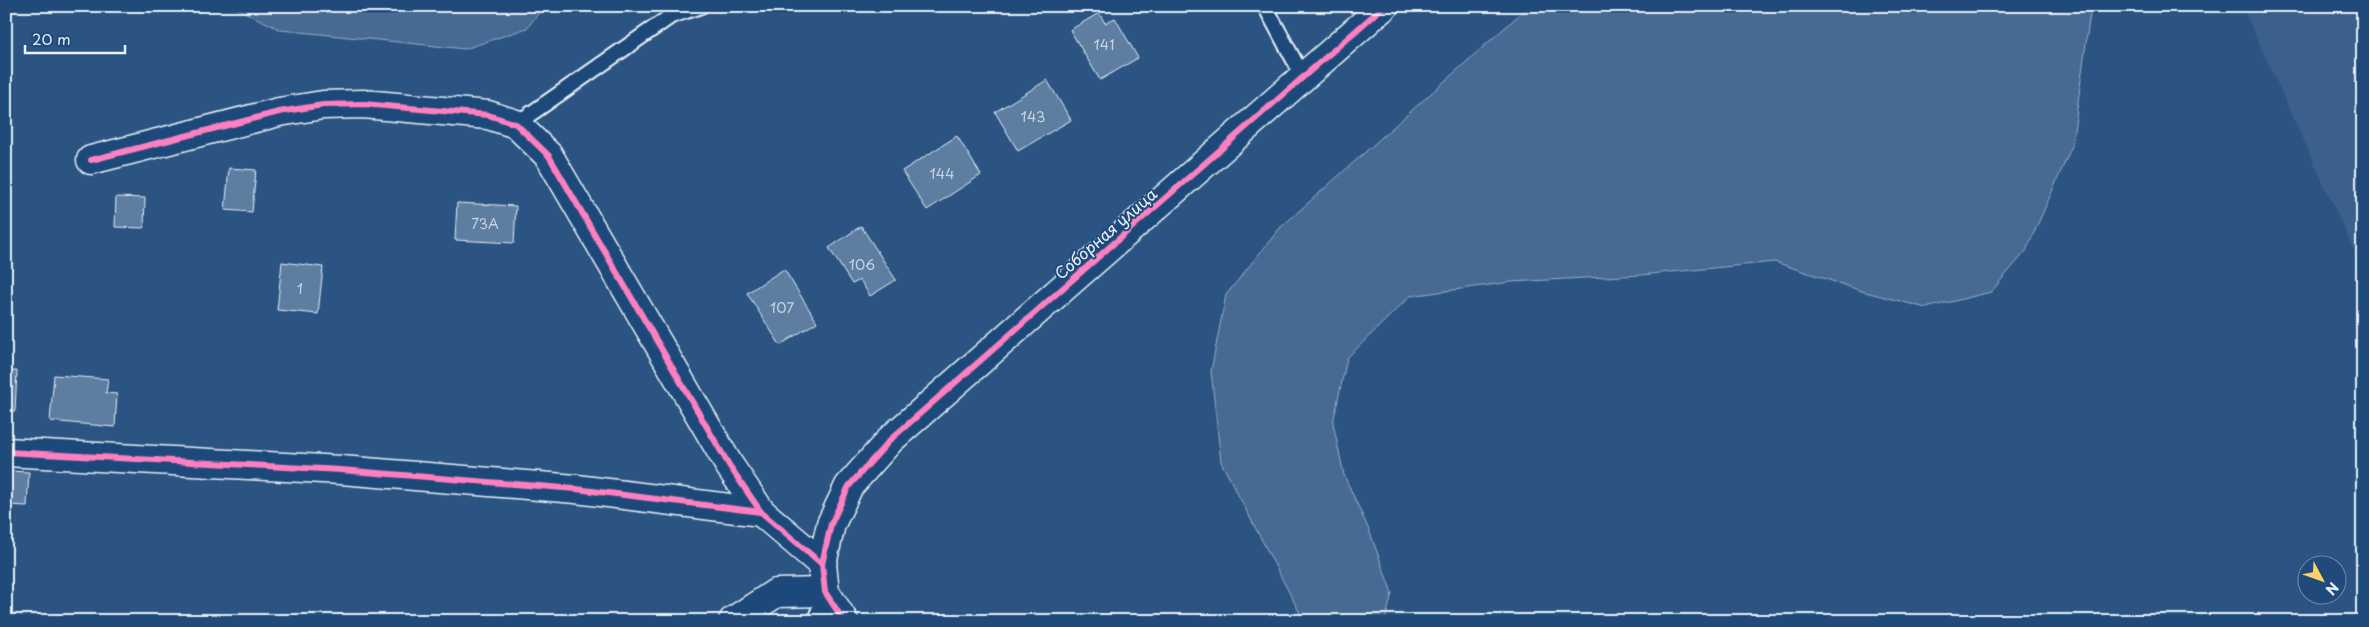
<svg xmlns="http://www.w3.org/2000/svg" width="2369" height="627" viewBox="0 0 2369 627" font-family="'Playpen Sans',sans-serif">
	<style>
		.built { fill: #3a608b }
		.green { fill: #476b93; stroke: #98aec6 }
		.building { fill: #5d7da1; stroke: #e8f1f8 }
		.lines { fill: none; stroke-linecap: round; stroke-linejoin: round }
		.lane-casing { stroke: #e8f1f8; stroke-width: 18 }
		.street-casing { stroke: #e8f1f8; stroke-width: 31 }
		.lane { stroke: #1f4a7a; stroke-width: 14 }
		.street { stroke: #1f4a7a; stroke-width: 28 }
		.cycleway-casing { stroke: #1f4a7a; stroke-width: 9 }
		.cycleway { stroke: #ff80c0; stroke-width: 6 }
		.labels { text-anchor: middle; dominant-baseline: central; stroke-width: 4; stroke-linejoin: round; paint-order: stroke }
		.number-label { font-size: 14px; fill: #c5d4e2 }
		.street-label { font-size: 16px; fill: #e8f1f8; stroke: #1f4a7a }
	</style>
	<rect width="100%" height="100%" fill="#2b5482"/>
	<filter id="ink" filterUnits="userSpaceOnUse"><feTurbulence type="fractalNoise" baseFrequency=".02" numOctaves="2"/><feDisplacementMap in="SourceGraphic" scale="10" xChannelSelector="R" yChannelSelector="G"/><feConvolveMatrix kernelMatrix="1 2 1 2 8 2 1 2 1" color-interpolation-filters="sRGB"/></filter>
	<g filter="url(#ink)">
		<!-- built -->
		<polygon class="built" points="2242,6 2363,6 2363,270"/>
		<!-- green -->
		<g class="green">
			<polygon points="232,6 544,6 527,28 465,49 281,30"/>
			<polygon points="1529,6 2091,6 2072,146 2026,251 1991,292 1926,308 1862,291 1775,262 1641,275 1511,282 1410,296 1347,358 1333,423 1344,475 1369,530 1392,593 1385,621 1304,621 1221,462 1211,371 1226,295 1280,228"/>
		</g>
		<!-- building -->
		<g class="building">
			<polygon points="1099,13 1105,23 1115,18 1138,58 1100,80 1070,30"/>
			<polygon points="1047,80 1071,120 1018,151 995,112"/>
			<polygon points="957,136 981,175 927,210 902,171"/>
			<polygon points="229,168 256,170 252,212 225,210"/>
			<polygon points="116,197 145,198 144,228 115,227"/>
			<polygon points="457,203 516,206 514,243 455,240"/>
			<polygon points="861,226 896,280 870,296 860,280 852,284 829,248"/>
			<polygon points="282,262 323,267 318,314 277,310"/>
			<polygon points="784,269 817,322 780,345 747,293"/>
			<polygon points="6,371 17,371 15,411 6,411"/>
			<polygon points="54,375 108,379 106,393 117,394 115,427 50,421"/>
			<polygon points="6,471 29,472 27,506 6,505"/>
		</g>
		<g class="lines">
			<defs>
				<g id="lane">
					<polyline points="1265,6 1303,77"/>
					<polyline points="2363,6 2363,7"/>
					<polyline points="516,124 671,16 701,6"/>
					<polyline points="815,621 825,592"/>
				</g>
				<g id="street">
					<polyline points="91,160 279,112 323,105 363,104 488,115 516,124 549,156 729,465 761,512 822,564"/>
					<polyline points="6,452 341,470 576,489 761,512"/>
					<polyline points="733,621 776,593 825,592"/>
					<polyline points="844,621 825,592 822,564 831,524 849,486 891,439 1384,6"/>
				</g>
			</defs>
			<!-- lane casing -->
			<use href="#lane" class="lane-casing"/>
			<!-- street casing -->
			<use href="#street" class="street-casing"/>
			<!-- lane -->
			<use href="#lane" class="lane"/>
			<!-- street -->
			<use href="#street" class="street"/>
			<defs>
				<g id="cycleway">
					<polyline points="91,160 279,112 323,105 363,104 488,115 516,124 549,156 729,465 761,512 822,564"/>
					<polyline points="6,452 341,470 576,489 761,512"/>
					<polyline points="844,621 825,592 822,564 831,524 849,486 891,439 1384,6"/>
				</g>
			</defs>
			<!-- cycleway casing -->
			<use href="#cycleway" class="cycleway-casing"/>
			<!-- cycleway -->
			<use href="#cycleway" class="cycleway"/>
		</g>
	</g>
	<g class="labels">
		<!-- number labels -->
		<g class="number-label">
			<text x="1104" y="44">141</text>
			<text x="1033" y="116">143</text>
			<text x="942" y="173">144</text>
			<text x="485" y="223">73А</text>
			<text x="862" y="264">106</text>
			<text x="300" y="288">1</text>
			<text x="782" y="307">107</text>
		</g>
		<!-- street labels -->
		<g class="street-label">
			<text transform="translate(1105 233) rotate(-41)">Соборная улица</text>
		</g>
	</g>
	<!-- margin -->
	<rect width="2369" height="627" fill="none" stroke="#1f4a7a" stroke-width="25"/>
	<rect x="12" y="12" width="2344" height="602" fill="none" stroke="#e8f1f8" stroke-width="2" filter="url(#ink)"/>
	<!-- north arrow -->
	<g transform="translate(2322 580) rotate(131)"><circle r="24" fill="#1f4a7a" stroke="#6f8dac"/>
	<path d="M0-4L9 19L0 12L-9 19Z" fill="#ffd166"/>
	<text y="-8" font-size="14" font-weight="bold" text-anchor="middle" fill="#e8f1f8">N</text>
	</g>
	<!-- scale -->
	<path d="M25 45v8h100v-8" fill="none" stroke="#e8f1f8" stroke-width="2.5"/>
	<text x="32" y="45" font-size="15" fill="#e8f1f8" stroke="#1f4a7a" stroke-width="4" paint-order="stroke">20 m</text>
</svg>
